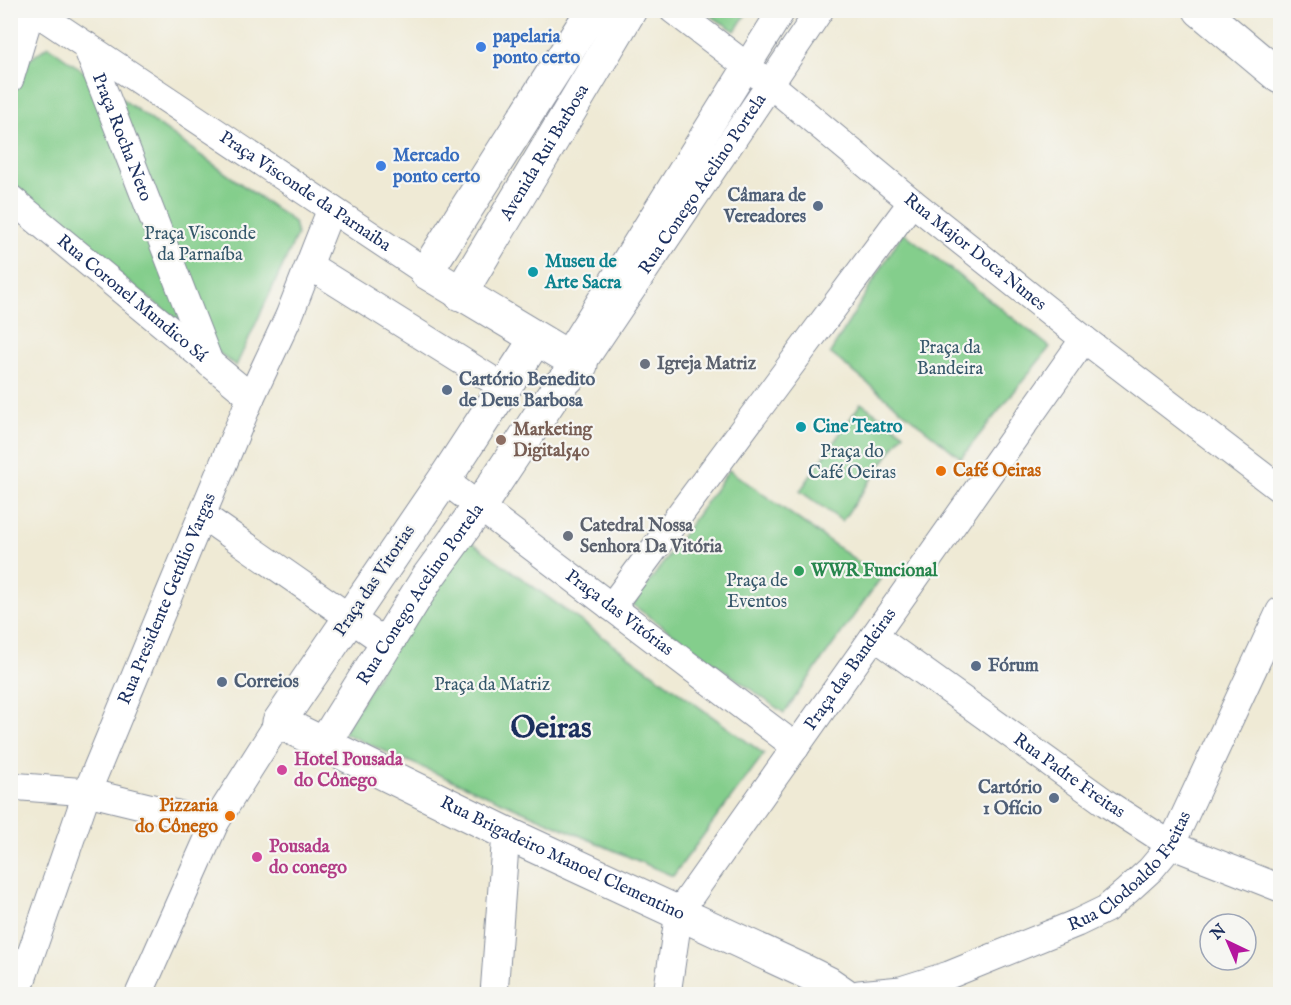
<svg xmlns="http://www.w3.org/2000/svg" width="1291" height="1005" viewBox="0 0 1291 1005" font-family="'IM FELL English',serif">
	<style>
		.green { fill: #84ce8c; stroke: #507e75; stroke-width: 1.5 }
		.lines { fill: none; stroke-linecap: round; stroke-linejoin: round }
		.street-casing { stroke: #858c9a; stroke-width: 29 }
		.secondary-casing { stroke: #858c9a; stroke-width: 35 }
		.street { stroke: #fff; stroke-width: 27 }
		.secondary { stroke: #fff; stroke-width: 33 }
		.shop-dot { fill: #3f7fe0; stroke: #f6f6f2; stroke-width: 2 }
		.service-dot { fill: #5c6f8a; stroke: #f6f6f2; stroke-width: 2 }
		.culture-dot { fill: #0f9aa8; stroke: #f6f6f2; stroke-width: 2 }
		.worship-dot { fill: #6b7280; stroke: #f6f6f2; stroke-width: 2 }
		.education-dot { fill: #8d6e63; stroke: #f6f6f2; stroke-width: 2 }
		.food-dot { fill: #e8710a; stroke: #f6f6f2; stroke-width: 2 }
		.leisure-dot { fill: #2e9e5b; stroke: #f6f6f2; stroke-width: 2 }
		.hotel-dot { fill: #d1479c; stroke: #f6f6f2; stroke-width: 2 }
		.labels { text-anchor: middle; dominant-baseline: central; stroke-width: 4.5; stroke-linejoin: round; paint-order: stroke }
		.shop-label { font-size: 18px; font-weight: bold; fill: #366cbe; stroke: #f6f6f2; text-anchor: start }
		.street-label { font-size: 18px; fill: #1b2f5e; stroke: #f6f6f2 }
		.service-label { font-size: 18px; font-weight: bold; fill: #4e5e75; stroke: #f6f6f2; text-anchor: start }
		.park-label { font-size: 18px; fill: #35576a; stroke: #f6f6f2 }
		.culture-label { font-size: 18px; font-weight: bold; fill: #0d838f; stroke: #f6f6f2; text-anchor: start }
		.worship-label { font-size: 18px; font-weight: bold; fill: #5b616d; stroke: #f6f6f2; text-anchor: start }
		.education-label { font-size: 18px; font-weight: bold; fill: #785e54; stroke: #f6f6f2; text-anchor: start }
		.food-label { font-size: 18px; font-weight: bold; fill: #c56008; stroke: #f6f6f2; text-anchor: start }
		.leisure-label { font-size: 18px; font-weight: bold; fill: #27864d; stroke: #f6f6f2; text-anchor: start }
		.hotel-label { font-size: 18px; font-weight: bold; fill: #b23c85; stroke: #f6f6f2; text-anchor: start }
		.town-label { font-size: 30px; font-weight: bold; fill: #1b2f5e; stroke: #f6f6f2 }
	</style>
	<rect width="100%" height="100%" fill="#f6f6f2"/>
	<filter id="ink" filterUnits="userSpaceOnUse"><feTurbulence type="fractalNoise" baseFrequency=".0167" numOctaves="2"/><feDisplacementMap in="SourceGraphic" scale="12" xChannelSelector="R" yChannelSelector="G"/><feConvolveMatrix kernelMatrix="1 2 1 2 8 2 1 2 1" color-interpolation-filters="sRGB"/></filter>
	<filter id="wash" filterUnits="userSpaceOnUse"><feTurbulence type="fractalNoise" baseFrequency=".008" numOctaves="4" result="noise"/><feDisplacementMap in="SourceGraphic" scale="24" xChannelSelector="R" yChannelSelector="G"/><feGaussianBlur stdDeviation="1.35" result="paint"/><feColorMatrix in="noise" values="0 0 0 0 0 0 0 0 0 0 0 0 0 0 0 0 0 1.4 0 .05"/><feComposite in="paint" operator="in"/></filter>
	<g filter="url(#wash)">
		<rect width="100%" height="100%" fill="#efead5"/>
		<!-- green -->
		<g class="green">
			<polygon points="703,11 748,11 735,31"/>
			<polygon points="48,46 294,222 297,235 236,366 103,262 11,181 10,78 13,72"/>
			<polygon points="903,232 1050,347 961,458 830,353"/>
			<polygon points="861,403 904,433 842,521 800,491"/>
			<polygon points="729,470 881,578 784,713 633,605"/>
			<polygon points="462,535 764,754 673,876 343,733"/>
		</g>
	</g>
	<g filter="url(#ink)">
		<g class="lines">
			<defs>
				<g id="street">
					<path id="s1" d="M 33,10 L 426,272"/>
					<path id="s2" d="M 673,10 L 770,84 L 912,202 L 1084,339 L 1280,489"/>
					<path id="s3" d="M 86,45 L 210,364"/>
					<polyline points="10,79 31,10"/>
					<path id="s4" d="M 10,198 L 251,397"/>
					<polyline points="310,266 505,388"/>
					<polyline points="566,356 782,10"/>
					<path id="s5" d="M 581,365 L 820,10"/>
					<path id="s6" d="M 444,480 L 796,747"/>
					<polyline points="202,515 386,643"/>
					<polyline points="611,607 912,202"/>
					<path id="s7" d="M 874,636 L 1106,803 L 1171,845 L 1280,888"/>
					<polyline points="10,786 87,792 215,823"/>
					<path id="s8" d="M 17,994 L 87,792 L 251,397 L 289,316 L 331,209"/>
					<polyline points="139,994 215,823 279,722"/>
					<polyline points="494,994 506,833"/>
					<path id="s9" d="M 667,994 L 679,912 L 1084,339"/>
					<path id="s10" d="M 859,994 L 901,990 L 949,975 L 1077,923 L 1106,909 L 1127,891 L 1150,870 L 1171,845 L 1280,611"/>
				</g>
				<g id="secondary">
					<polyline points="1200,10 1280,77"/>
					<path id="s11" d="M 460,294 L 630,10"/>
					<path id="s12" d="M 536,339 L 444,480 L 279,722 L 506,833 L 806,972 L 828,983 L 844,994"/>
					<path id="s13" d="M 324,744 L 428,577 L 479,507 L 560,385 L 581,365 L 426,272 L 593,10"/>
				</g>
			</defs>
			<!-- street casing -->
			<use href="#street" class="street-casing"/>
			<!-- secondary casing -->
			<use href="#secondary" class="secondary-casing"/>
			<!-- street -->
			<use href="#street" class="street"/>
			<!-- secondary -->
			<use href="#secondary" class="secondary"/>
		</g>
	</g>
	<!-- markers -->
	<g class="shop-dot">
		<circle cx="481" cy="47" r="6"/>
		<circle cx="381" cy="166" r="6"/>
	</g>
	<g class="service-dot">
		<circle cx="818" cy="206" r="6"/>
		<circle cx="447" cy="390" r="6"/>
		<circle cx="976" cy="666" r="6"/>
		<circle cx="222" cy="682" r="6"/>
		<circle cx="1054" cy="798" r="6"/>
	</g>
	<g class="culture-dot">
		<circle cx="533" cy="272" r="6"/>
		<circle cx="801" cy="427" r="6"/>
	</g>
	<g class="worship-dot">
		<circle cx="645" cy="364" r="6"/>
		<circle cx="568" cy="536" r="6"/>
	</g>
	<circle class="education-dot" cx="501" cy="440" r="6"/>
	<g class="food-dot">
		<circle cx="941" cy="471" r="6"/>
		<circle cx="230" cy="816" r="6"/>
	</g>
	<circle class="leisure-dot" cx="799" cy="571" r="6"/>
	<g class="hotel-dot">
		<circle cx="282" cy="770" r="6"/>
		<circle cx="257" cy="857" r="6"/>
	</g>
	<g class="labels">
		<!-- shop labels -->
		<g class="shop-label">
			<text x="493" y="37">papelaria<tspan x="493" dy="21">ponto certo</tspan></text>
			<text x="393" y="156">Mercado<tspan x="393" dy="21">ponto certo</tspan></text>
		</g>
		<!-- street labels -->
		<g class="street-label">
			<text stroke="none"><textPath href="#s3" startOffset="99">Praça Rocha Neto</textPath></text>
			<text stroke="none"><textPath href="#s11" startOffset="165">Avenida Rui Barbosa</textPath></text>
			<text stroke="none"><textPath href="#s5" startOffset="218">Rua Conego Acelino Portela</textPath></text>
			<text stroke="none"><textPath href="#s1" startOffset="327">Praça Visconde da Parnaiba</textPath></text>
			<text stroke="none"><textPath href="#s2" startOffset="387">Rua Major Doca Nunes</textPath></text>
			<text stroke="none"><textPath href="#s4" startOffset="158">Rua Coronel Mundico Sá</textPath></text>
			<text transform="translate(375 581) rotate(-56)">Praça das Vitorias</text>
			<text stroke="none"><textPath href="#s13" startOffset="178">Rua Conego Acelino Portela</textPath></text>
			<text stroke="none"><textPath href="#s8" startOffset="423">Rua Presidente Getúlio Vargas</textPath></text>
			<text stroke="none"><textPath href="#s6" startOffset="220">Praça das Vitórias</textPath></text>
			<text stroke="none"><textPath href="#s9" startOffset="380">Praça das Bandeiras</textPath></text>
			<text stroke="none"><textPath href="#s7" startOffset="240">Rua Padre Freitas</textPath></text>
			<text stroke="none"><textPath href="#s12" startOffset="776">Rua Brigadeiro Manoel Clementino</textPath></text>
			<text stroke="none"><textPath href="#s10" startOffset="306">Rua Clodoaldo Freitas</textPath></text>
		</g>
		<!-- service labels -->
		<g class="service-label">
			<text x="806" y="196" text-anchor="end">Câmara de<tspan x="806" dy="21">Vereadores</tspan></text>
			<text x="459" y="380">Cartório Benedito<tspan x="459" dy="21">de Deus Barbosa</tspan></text>
			<text x="988" y="666">Fórum</text>
			<text x="234" y="682">Correios</text>
			<text x="1042" y="788" text-anchor="end">Cartório<tspan x="1042" dy="21">1 Ofício</tspan></text>
		</g>
		<!-- park labels -->
		<g class="park-label">
			<text x="200" y="234">Praça Visconde<tspan x="200" dy="21">da Parnaíba</tspan></text>
			<text x="950" y="348">Praça da<tspan x="950" dy="21">Bandeira</tspan></text>
			<text x="852" y="452">Praça do<tspan x="852" dy="21">Café Oeiras</tspan></text>
			<text x="757" y="581">Praça de<tspan x="757" dy="21">Eventos</tspan></text>
			<text x="492" y="685">Praça da Matriz</text>
		</g>
		<!-- culture labels -->
		<g class="culture-label">
			<text x="545" y="262">Museu de<tspan x="545" dy="21">Arte Sacra</tspan></text>
			<text x="813" y="427">Cine Teatro</text>
		</g>
		<!-- worship labels -->
		<g class="worship-label">
			<text x="657" y="364">Igreja Matriz</text>
			<text x="580" y="526">Catedral Nossa<tspan x="580" dy="21">Senhora Da Vitória</tspan></text>
		</g>
		<!-- education labels -->
		<g class="education-label">
			<text x="513" y="430">Marketing<tspan x="513" dy="21">Digital540</tspan></text>
		</g>
		<!-- food labels -->
		<g class="food-label">
			<text x="953" y="471">Café Oeiras</text>
			<text x="218" y="806" text-anchor="end">Pizzaria<tspan x="218" dy="21">do Cônego</tspan></text>
		</g>
		<!-- leisure labels -->
		<g class="leisure-label">
			<text x="811" y="571">WWR Funcional</text>
		</g>
		<!-- hotel labels -->
		<g class="hotel-label">
			<text x="294" y="760">Hotel Pousada<tspan x="294" dy="21">do Cônego</tspan></text>
			<text x="269" y="847">Pousada<tspan x="269" dy="21">do conego</tspan></text>
		</g>
		<!-- town labels -->
		<g class="town-label">
			<text x="551" y="729">Oeiras</text>
		</g>
	</g>
	<!-- margin -->
	<rect width="1291" height="1005" fill="none" stroke="#f6f6f2" stroke-width="36"/>
	<!-- north arrow -->
	<g transform="translate(1228 942) rotate(316)"><circle r="28" fill="#f6f6f2" stroke="#9ea6b7" stroke-width="1.5"/>
	<path d="M0-4.5L10 22L0 15L-10 22Z" fill="#b5179e"/>
	<text y="-9" font-size="16" font-weight="bold" text-anchor="middle" fill="#1b2f5e">N</text>
	</g>
</svg>
